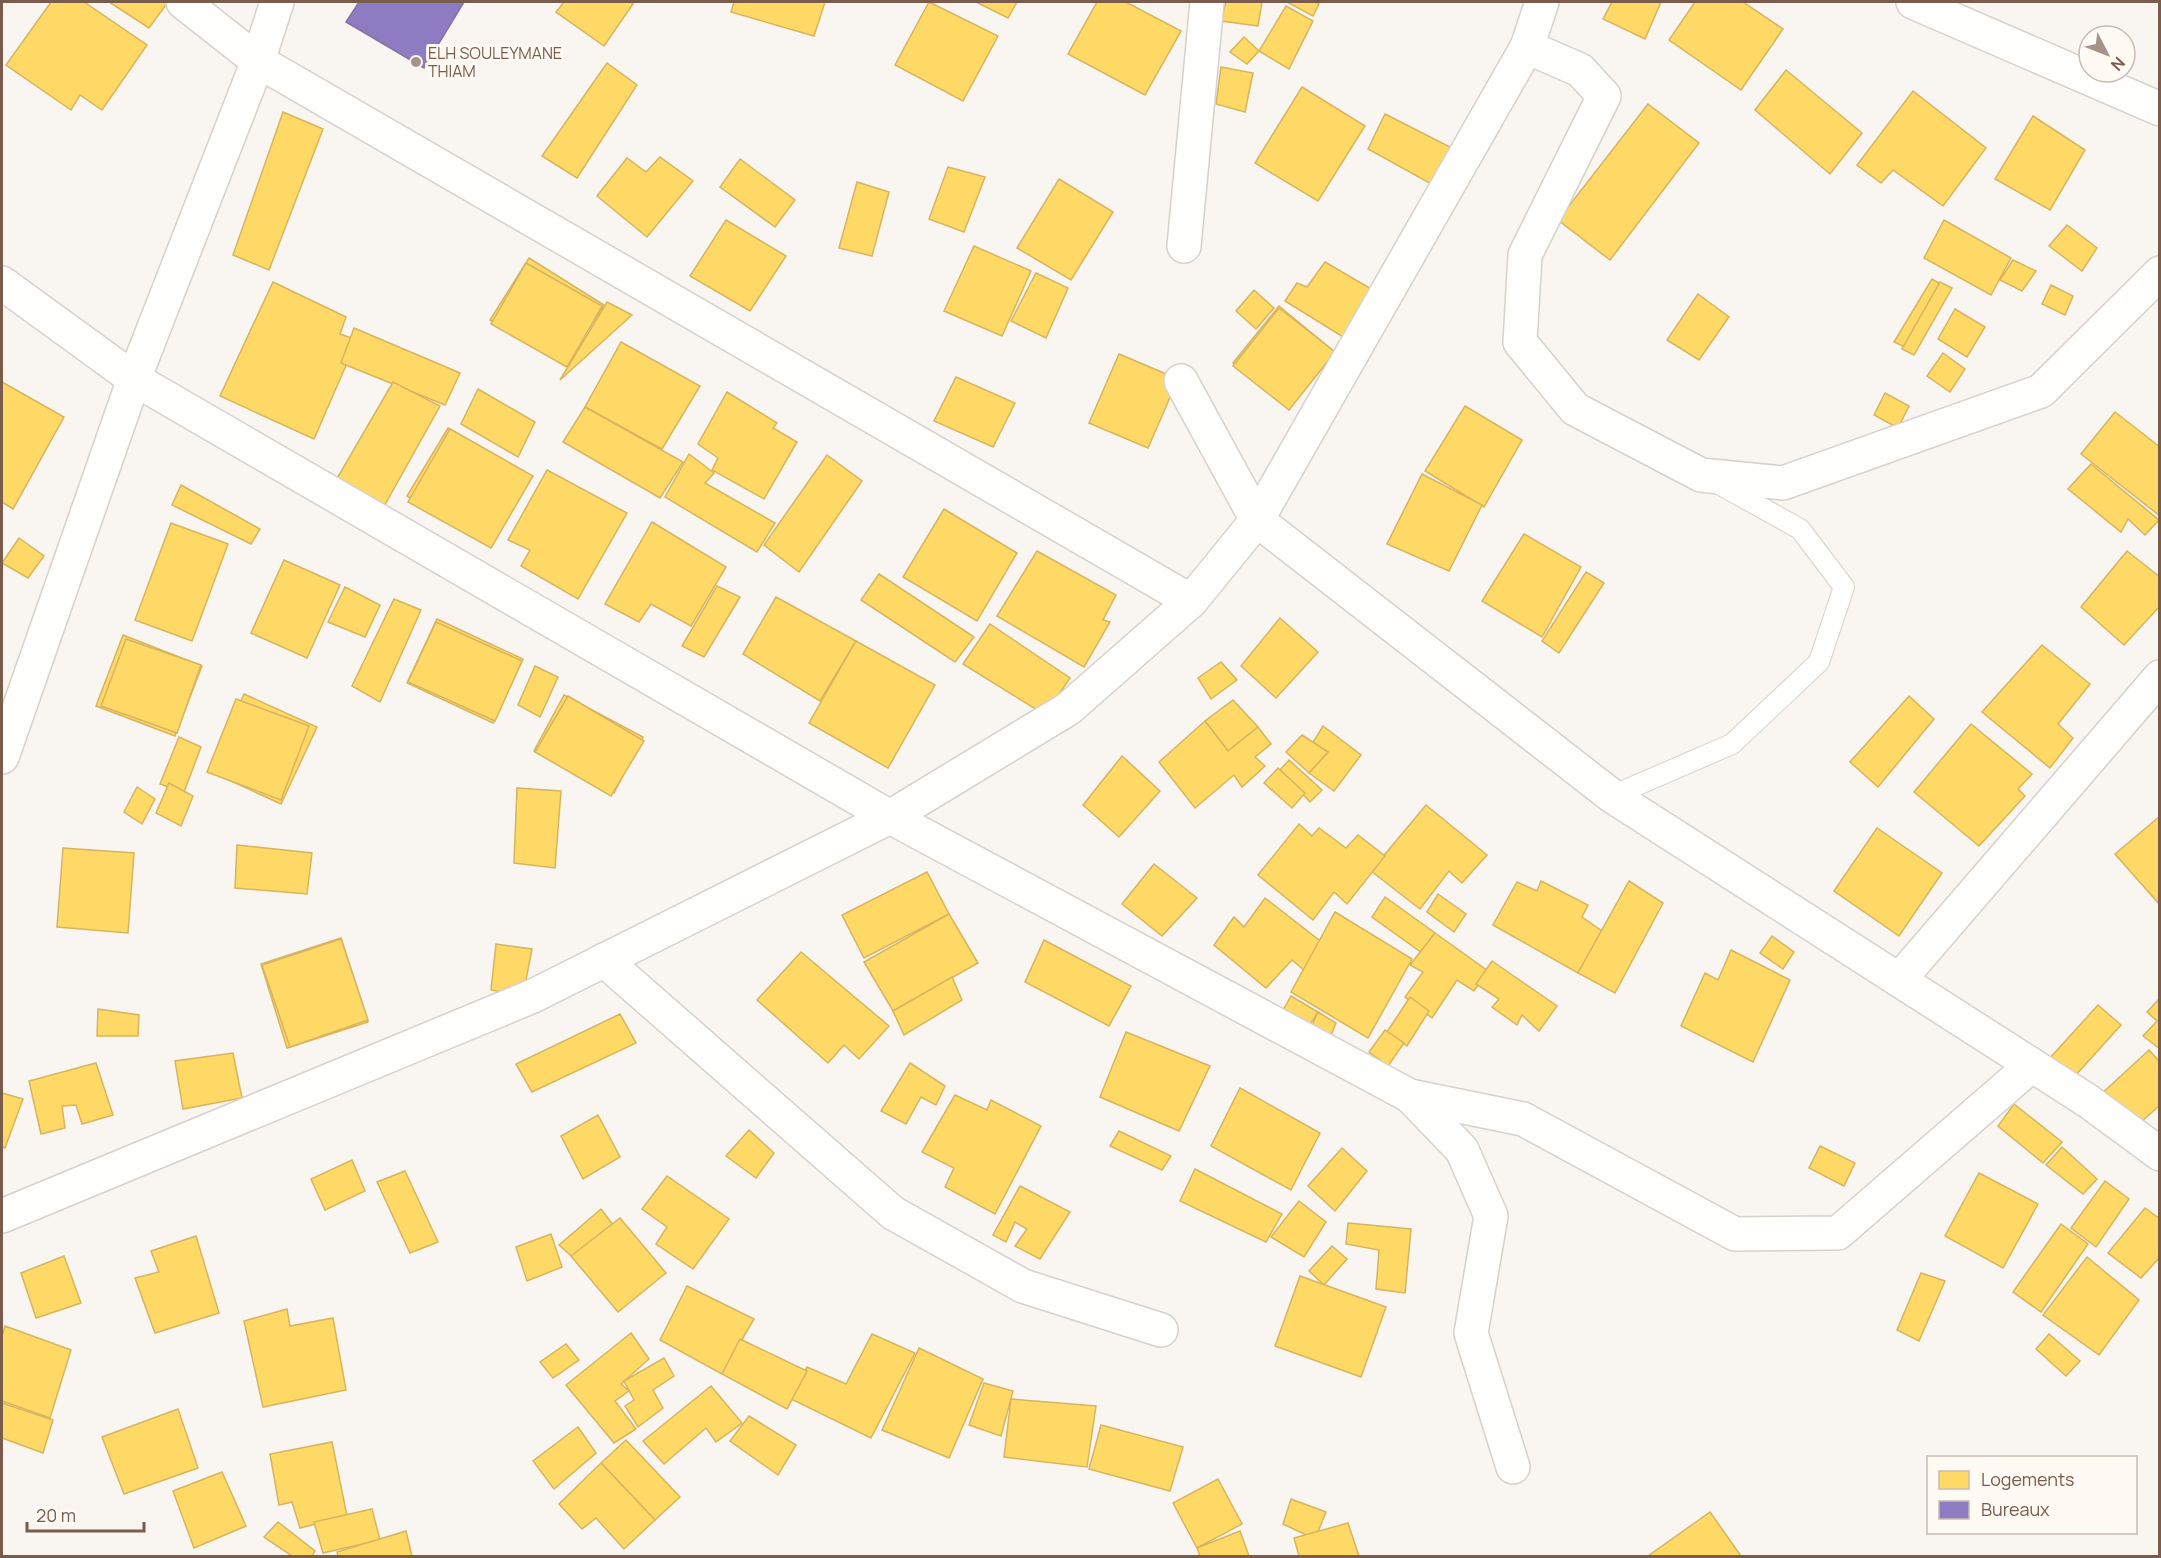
<svg xmlns="http://www.w3.org/2000/svg" width="2161" height="1558" viewBox="0 0 2161 1558" font-family="Manrope,sans-serif">
	<style>
		.homes { fill: #ffd966; stroke: #d7b45e; stroke-width: 1.5 }
		.offices { fill: #8e7cc3; stroke: #8872a0; stroke-width: 1.5 }
		.lines { fill: none; stroke-linecap: round; stroke-linejoin: round }
		.service-casing { stroke: #d7d1cb; stroke-width: 22 }
		.minor-casing { stroke: #d7d1cb; stroke-width: 36 }
		.tertiary-casing { stroke: #d7d1cb; stroke-width: 36 }
		.service { stroke: #fefefd; stroke-width: 20 }
		.minor { stroke: #fefefd; stroke-width: 33 }
		.tertiary { stroke: #fefefd; stroke-width: 33 }
		.poi-dot { fill: #a69286; stroke: #fffaf3; stroke-width: 2 }
		.labels { text-anchor: middle; dominant-baseline: central; stroke-width: 6; stroke-linejoin: round; paint-order: stroke }
		.poi-label { font-size: 16px; fill: #7a5c4d; stroke: #fffaf3; text-anchor: start }
	</style>
	<rect width="100%" height="100%" fill="#f9f5f0"/>
	<!-- homes -->
	<g class="homes">
		<polygon points="51,2 84,2 147,45 102,110 80,95 71,110 6,65"/>
		<polygon points="109,2 168,2 149,28"/>
		<polygon points="564,2 630,2 633,4 604,46 556,12"/>
		<polygon points="734,2 825,2 814,36 731,12"/>
		<polygon points="929,2 998,36 963,101 895,65"/>
		<polygon points="976,2 1017,2 1008,18"/>
		<polygon points="1097,2 1126,2 1181,31 1145,95 1068,54"/>
		<polygon points="1226,2 1262,2 1258,26 1221,21"/>
		<polygon points="1287,2 1315,2 1319,4 1313,16"/>
		<polygon points="1612,2 1661,2 1645,39 1603,19"/>
		<polygon points="1695,2 1743,2 1783,29 1741,90 1669,40"/>
		<polygon points="1286,6 1313,21 1289,69 1259,51"/>
		<polygon points="1244,37 1259,51 1247,64 1230,52"/>
		<polygon points="607,63 637,85 577,178 542,156"/>
		<polygon points="1221,67 1253,73 1245,112 1216,104"/>
		<polygon points="1786,70 1862,133 1830,174 1755,110"/>
		<polygon points="1302,87 1365,126 1318,201 1255,163"/>
		<polygon points="1913,91 1986,148 1943,206 1893,170 1881,183 1857,165"/>
		<polygon points="1648,104 1699,143 1610,260 1558,220"/>
		<polygon points="283,112 323,129 269,270 233,255"/>
		<polygon points="1385,114 1454,149 1435,186 1368,149"/>
		<polygon points="2033,116 2085,150 2050,210 1995,179"/>
		<polygon points="660,157 693,181 647,237 597,196 627,158 646,172"/>
		<polygon points="740,159 795,200 775,227 720,187"/>
		<polygon points="948,167 985,177 964,232 929,219"/>
		<polygon points="1059,179 1113,212 1071,280 1017,248"/>
		<polygon points="857,182 889,192 872,256 839,248"/>
		<polygon points="726,220 786,256 750,311 690,276"/>
		<polygon points="1944,220 2011,258 1991,295 1924,258"/>
		<polygon points="2067,225 2097,248 2082,271 2049,246"/>
		<polygon points="974,246 1031,271 1002,336 944,311"/>
		<polygon points="529,258 604,305 565,366 490,320"/>
		<polygon points="2013,260 2036,271 2022,291 2000,280"/>
		<polygon points="1325,262 1385,297 1356,345 1285,301 1297,283 1307,287"/>
		<polygon points="526,263 602,306 567,367 491,324"/>
		<polygon points="1036,273 1068,288 1046,338 1011,321"/>
		<polygon points="1932,279 1944,286 1907,348 1894,342"/>
		<polygon points="273,282 346,317 340,334 357,340 314,439 220,396"/>
		<polygon points="1940,282 1952,288 1914,355 1902,349"/>
		<polygon points="2051,285 2073,296 2065,315 2042,304"/>
		<polygon points="1254,290 1274,308 1256,329 1236,311"/>
		<polygon points="1698,294 1729,317 1699,360 1667,340"/>
		<polygon points="607,302 632,315 560,380"/>
		<polygon points="1279,306 1335,352 1289,409 1233,363"/>
		<polygon points="1279,308 1335,352 1289,410 1233,366"/>
		<polygon points="1955,309 1985,327 1967,357 1938,339"/>
		<polygon points="354,328 460,373 445,405 341,363"/>
		<polygon points="621,342 700,386 662,449 585,407"/>
		<polygon points="1943,353 1965,369 1950,392 1927,376"/>
		<polygon points="1119,354 1178,379 1148,448 1089,423"/>
		<polygon points="956,377 1015,403 993,447 934,421"/>
		<polygon points="2,382 64,417 13,509 2,502"/>
		<polygon points="393,382 440,406 382,510 335,482"/>
		<polygon points="478,389 535,422 518,457 461,424"/>
		<polygon points="727,392 777,423 773,428 797,442 764,499 712,470 718,458 698,444"/>
		<polygon points="1885,393 1909,406 1898,428 1874,415"/>
		<polygon points="1465,406 1522,440 1484,507 1425,471"/>
		<polygon points="585,407 683,462 660,498 563,442"/>
		<polygon points="2115,412 2160,447 2160,516 2081,454"/>
		<polygon points="448,428 531,478 490,546 407,496"/>
		<polygon points="450,429 533,476 491,548 408,502"/>
		<polygon points="689,454 714,473 705,483 775,523 757,552 665,497"/>
		<polygon points="827,455 862,481 799,572 764,545"/>
		<polygon points="2091,464 2159,520 2145,535 2128,519 2121,532 2068,489"/>
		<polygon points="547,470 627,513 578,599 521,566 530,550 508,540"/>
		<polygon points="1422,474 1482,505 1449,571 1387,544"/>
		<polygon points="181,485 260,529 251,544 172,505"/>
		<polygon points="944,509 1017,553 977,621 903,577"/>
		<polygon points="652,522 726,567 691,626 651,604 639,622 605,604"/>
		<polygon points="171,523 228,544 192,641 135,620"/>
		<polygon points="1524,534 1581,567 1542,637 1482,601"/>
		<polygon points="19,538 44,556 28,578 2,563"/>
		<polygon points="1037,551 1116,595 1103,620 1110,622 1084,667 997,616"/>
		<polygon points="2127,551 2160,577 2160,606 2124,645 2081,607"/>
		<polygon points="284,560 340,585 307,658 251,633"/>
		<polygon points="1586,572 1604,583 1559,653 1542,641"/>
		<polygon points="879,574 974,637 955,662 861,600"/>
		<polygon points="717,586 740,597 704,657 682,646"/>
		<polygon points="345,587 380,605 365,637 328,622"/>
		<polygon points="776,597 856,641 820,701 743,654"/>
		<polygon points="394,599 421,610 380,702 352,686"/>
		<polygon points="1280,618 1318,652 1276,698 1241,666"/>
		<polygon points="437,619 523,659 493,723 407,683"/>
		<polygon points="436,622 522,661 495,721 408,682"/>
		<polygon points="990,624 1070,678 1045,715 963,664"/>
		<polygon points="123,635 202,666 175,736 96,706"/>
		<polygon points="126,639 201,665 177,733 101,706"/>
		<polygon points="856,641 935,685 888,768 809,723"/>
		<polygon points="2042,645 2090,684 2058,724 2073,738 2050,768 1982,712"/>
		<polygon points="1221,662 1237,680 1211,699 1198,678"/>
		<polygon points="535,666 558,677 540,717 518,705"/>
		<polygon points="244,694 317,727 281,804 209,771"/>
		<polygon points="564,695 643,737 614,793 534,751"/>
		<polygon points="568,696 644,741 611,796 535,752"/>
		<polygon points="1909,696 1934,719 1878,787 1850,762"/>
		<polygon points="236,699 309,726 281,800 207,772"/>
		<polygon points="1233,700 1258,727 1228,751 1205,721"/>
		<polygon points="1205,721 1228,751 1258,727 1271,744 1255,757 1265,766 1242,787 1234,775 1195,808 1159,762"/>
		<polygon points="1971,724 2032,774 2018,789 2025,796 1979,846 1914,792"/>
		<polygon points="1323,726 1361,755 1334,791 1309,773 1328,752 1312,744"/>
		<polygon points="1302,735 1328,752 1309,773 1286,752"/>
		<polygon points="179,737 201,747 184,792 160,784"/>
		<polygon points="1122,756 1160,791 1119,837 1083,805"/>
		<polygon points="1289,760 1322,790 1310,802 1280,770"/>
		<polygon points="1278,768 1305,793 1292,808 1264,783"/>
		<polygon points="169,783 193,796 181,826 156,813"/>
		<polygon points="137,787 155,799 142,824 124,812"/>
		<polygon points="517,788 561,791 555,868 514,863"/>
		<polygon points="1426,805 1487,855 1462,883 1449,871 1420,909 1371,871"/>
		<polygon points="2160,816 2160,905 2115,854"/>
		<polygon points="1299,824 1312,836 1319,828 1346,848 1358,835 1385,856 1347,904 1334,892 1313,920 1258,875"/>
		<polygon points="1877,828 1942,873 1899,936 1834,891"/>
		<polygon points="237,845 312,853 307,894 235,888"/>
		<polygon points="63,848 134,853 128,933 57,927"/>
		<polygon points="1154,864 1197,898 1162,936 1122,904"/>
		<polygon points="927,872 949,914 864,958 842,915"/>
		<polygon points="1541,881 1588,905 1582,917 1602,931 1578,973 1493,925 1517,882 1537,891"/>
		<polygon points="1629,881 1663,903 1615,993 1578,973"/>
		<polygon points="1438,894 1466,914 1454,932 1427,912"/>
		<polygon points="1385,897 1435,933 1422,953 1372,917"/>
		<polygon points="1265,898 1324,944 1305,971 1292,960 1266,988 1214,945 1234,917 1244,927"/>
		<polygon points="1335,912 1412,959 1368,1038 1291,992"/>
		<polygon points="949,914 978,963 893,1011 864,962"/>
		<polygon points="1435,933 1488,971 1474,991 1457,980 1432,1018 1405,997 1423,972 1410,965"/>
		<polygon points="1772,936 1794,952 1783,969 1760,953"/>
		<polygon points="341,938 368,1022 287,1048 261,964"/>
		<polygon points="341,939 368,1020 290,1047 262,965"/>
		<polygon points="1044,940 1131,986 1109,1026 1025,982"/>
		<polygon points="496,944 532,949 523,996 491,990"/>
		<polygon points="1731,950 1790,980 1753,1062 1681,1026 1705,973 1718,980"/>
		<polygon points="801,952 889,1026 859,1059 844,1045 828,1063 757,1000"/>
		<polygon points="1492,961 1557,1006 1539,1031 1522,1015 1517,1025 1492,1007 1499,999 1476,984"/>
		<polygon points="952,977 962,1000 904,1035 893,1011"/>
		<polygon points="1291,996 1318,1012 1307,1029 1282,1012"/>
		<polygon points="1410,997 1429,1011 1407,1046 1387,1032"/>
		<polygon points="2160,998 2160,1049 2143,1036 2157,1021 2147,1012"/>
		<polygon points="2098,1005 2121,1025 2075,1076 2050,1058"/>
		<polygon points="98,1009 139,1015 138,1036 97,1036"/>
		<polygon points="1318,1012 1336,1023 1329,1040 1309,1032"/>
		<polygon points="620,1014 636,1043 532,1092 516,1064"/>
		<polygon points="1385,1030 1404,1043 1388,1066 1369,1052"/>
		<polygon points="1126,1032 1210,1066 1179,1131 1100,1097"/>
		<polygon points="2149,1050 2160,1062 2160,1105 2131,1131 2098,1097"/>
		<polygon points="233,1053 242,1098 183,1109 175,1061"/>
		<polygon points="96,1063 113,1115 82,1124 76,1105 62,1106 65,1128 41,1134 29,1081"/>
		<polygon points="910,1063 945,1086 936,1105 921,1097 906,1124 881,1111"/>
		<polygon points="1240,1088 1320,1133 1291,1190 1211,1146"/>
		<polygon points="2,1093 23,1099 5,1148 2,1147"/>
		<polygon points="955,1095 987,1110 991,1100 1041,1126 995,1214 945,1187 954,1168 922,1152"/>
		<polygon points="2014,1104 2062,1142 2043,1163 1998,1126"/>
		<polygon points="598,1115 620,1157 583,1179 561,1136"/>
		<polygon points="749,1130 774,1153 756,1178 726,1156"/>
		<polygon points="1119,1131 1171,1156 1162,1170 1110,1146"/>
		<polygon points="1820,1146 1855,1163 1844,1186 1809,1168"/>
		<polygon points="2062,1147 2097,1179 2083,1194 2046,1165"/>
		<polygon points="1342,1148 1367,1171 1335,1211 1308,1186"/>
		<polygon points="352,1160 365,1191 325,1210 311,1179"/>
		<polygon points="1195,1169 1282,1214 1266,1242 1180,1201"/>
		<polygon points="405,1171 438,1242 410,1253 377,1182"/>
		<polygon points="1979,1173 2038,1204 2003,1268 1945,1236"/>
		<polygon points="667,1176 729,1219 693,1269 656,1244 667,1227 642,1209"/>
		<polygon points="2105,1181 2129,1199 2096,1247 2071,1228"/>
		<polygon points="1020,1186 1070,1212 1040,1259 1015,1246 1027,1229 1015,1222 1006,1242 993,1235"/>
		<polygon points="1299,1201 1326,1222 1304,1257 1271,1237"/>
		<polygon points="2145,1208 2160,1219 2160,1257 2141,1278 2108,1253"/>
		<polygon points="601,1209 613,1225 577,1261 559,1245"/>
		<polygon points="620,1218 666,1273 618,1312 571,1256"/>
		<polygon points="1348,1223 1411,1229 1405,1293 1376,1289 1379,1250 1346,1244"/>
		<polygon points="2061,1224 2088,1244 2041,1312 2013,1292"/>
		<polygon points="551,1234 562,1267 527,1281 516,1247"/>
		<polygon points="196,1236 219,1313 155,1333 135,1278 159,1272 151,1251"/>
		<polygon points="1332,1246 1347,1259 1324,1285 1309,1271"/>
		<polygon points="64,1256 81,1303 36,1318 21,1273"/>
		<polygon points="2087,1257 2139,1300 2099,1355 2043,1315"/>
		<polygon points="1921,1273 1945,1281 1919,1341 1897,1330"/>
		<polygon points="1300,1276 1386,1307 1361,1377 1275,1346"/>
		<polygon points="687,1286 754,1319 722,1374 660,1340"/>
		<polygon points="287,1309 290,1326 333,1318 346,1390 263,1407 244,1321"/>
		<polygon points="5,1326 71,1350 50,1418 2,1401 2,1336"/>
		<polygon points="631,1333 649,1359 621,1384 629,1391 615,1401 636,1429 614,1443 566,1385"/>
		<polygon points="872,1334 915,1353 871,1438 791,1399 807,1367 846,1384"/>
		<polygon points="2049,1334 2080,1361 2066,1376 2036,1349"/>
		<polygon points="740,1339 807,1371 787,1409 722,1374"/>
		<polygon points="566,1344 579,1360 553,1378 540,1362"/>
		<polygon points="919,1348 983,1379 949,1458 882,1430"/>
		<polygon points="664,1358 674,1376 653,1390 663,1408 638,1427 625,1406 634,1400 624,1381"/>
		<polygon points="984,1383 1013,1391 1001,1436 969,1425"/>
		<polygon points="711,1386 742,1423 716,1442 706,1428 664,1464 643,1441"/>
		<polygon points="1011,1399 1096,1406 1087,1467 1004,1457"/>
		<polygon points="2,1403 53,1420 43,1453 2,1438"/>
		<polygon points="178,1409 198,1468 124,1494 102,1437"/>
		<polygon points="749,1416 796,1445 778,1475 730,1441"/>
		<polygon points="1101,1425 1183,1447 1170,1491 1089,1469"/>
		<polygon points="578,1427 596,1453 554,1489 533,1461"/>
		<polygon points="626,1440 680,1497 655,1520 601,1463"/>
		<polygon points="332,1442 347,1516 300,1528 292,1502 279,1505 270,1454"/>
		<polygon points="601,1463 655,1520 624,1549 596,1518 582,1529 559,1504"/>
		<polygon points="222,1472 246,1526 194,1548 173,1491"/>
		<polygon points="1218,1479 1242,1524 1197,1548 1173,1503"/>
		<polygon points="1291,1499 1326,1512 1315,1539 1283,1524"/>
		<polygon points="372,1509 380,1540 323,1553 314,1522"/>
		<polygon points="1710,1512 1741,1556 1648,1556"/>
		<polygon points="278,1522 315,1551 312,1556 292,1556 264,1537"/>
		<polygon points="1348,1523 1359,1556 1299,1556 1294,1538"/>
		<polygon points="406,1531 412,1556 338,1556 337,1552"/>
		<polygon points="1240,1531 1249,1556 1200,1556 1197,1548"/>
	</g>
	<!-- offices -->
	<polygon class="offices" points="359,2 464,2 424,68 346,22"/>
	<g class="lines">
		<defs>
			<polyline id="service" points="1612,796 1732,744 1819,662 1844,587 1800,529 1717,483"/>
			<g id="minor">
				<polyline points="183,2 258,61 1191,601"/>
				<polyline points="1913,2 2160,109"/>
				<polyline points="1527,47 1580,70 1604,96 1525,255 1520,342 1575,409 1701,475 1783,483 2041,391 2160,273"/>
				<polyline points="1184,246 1207,2"/>
				<polyline points="2,283 134,379 890,817 1410,1096 1523,1119 1735,1234 1838,1233 2032,1065"/>
				<polyline points="1181,381 1257,520 1612,796 2088,1101 2160,1154"/>
				<polyline points="2,757 134,379 258,61 277,2"/>
				<polyline points="604,960 893,1213 1023,1286 1161,1330"/>
				<polyline points="1899,980 2160,677"/>
				<polyline points="1410,1096 1462,1150 1491,1216 1471,1333 1513,1467"/>
			</g>
			<polyline id="tertiary" points="2,1216 533,996 890,817 1068,709 1191,601 1257,520 1527,47 1542,2"/>
		</defs>
		<!-- service casing -->
		<use href="#service" class="service-casing"/>
		<!-- minor casing -->
		<use href="#minor" class="minor-casing"/>
		<!-- tertiary casing -->
		<use href="#tertiary" class="tertiary-casing"/>
		<!-- service -->
		<use href="#service" class="service"/>
		<!-- minor -->
		<use href="#minor" class="minor"/>
		<!-- tertiary -->
		<use href="#tertiary" class="tertiary"/>
	</g>
	<!-- markers -->
	<circle class="poi-dot" cx="416" cy="62" r="6"/>
	<g class="labels">
		<!-- poi labels -->
		<g class="poi-label">
			<text x="428" y="53">ELH SOULEYMANE<tspan x="428" dy="18">THIAM</tspan></text>
		</g>
	</g>
	<!-- border -->
	<rect width="2161" height="1558" fill="none" stroke="#7a5c4d" stroke-width="6"/>
	<!-- legend -->
	<rect x="1927" y="1456" width="210" height="78" fill="#fffaf3" stroke="#cabbb1" stroke-width="1.5"/>
	<rect x="1939" y="1471" width="30" height="18" fill="#ffd966" stroke="#cabbb1" stroke-width="1.5"/>
	<text x="1981" y="1486" font-size="18" fill="#7a5c4d">Logements</text>
	<rect x="1939" y="1501" width="30" height="18" fill="#8e7cc3" stroke="#cabbb1" stroke-width="1.5"/>
	<text x="1981" y="1516" font-size="18" fill="#7a5c4d">Bureaux</text>
	<!-- north arrow -->
	<g transform="translate(2107 54) rotate(132)"><circle r="28" fill="#fffaf3" stroke="#cabbb1" stroke-width="1.5"/>
	<path d="M0-4.5L10 22L0 15L-10 22Z" fill="#a69286"/>
	<text y="-9" font-size="16" font-weight="bold" text-anchor="middle" fill="#7a5c4d">N</text>
	</g>
	<!-- scale -->
	<path d="M27 1522v9h117v-9" fill="none" stroke="#7a5c4d" stroke-width="3"/>
	<text x="36" y="1522" font-size="18" fill="#7a5c4d" stroke="#fffaf3" stroke-width="4.5" paint-order="stroke">20 m</text>
</svg>
